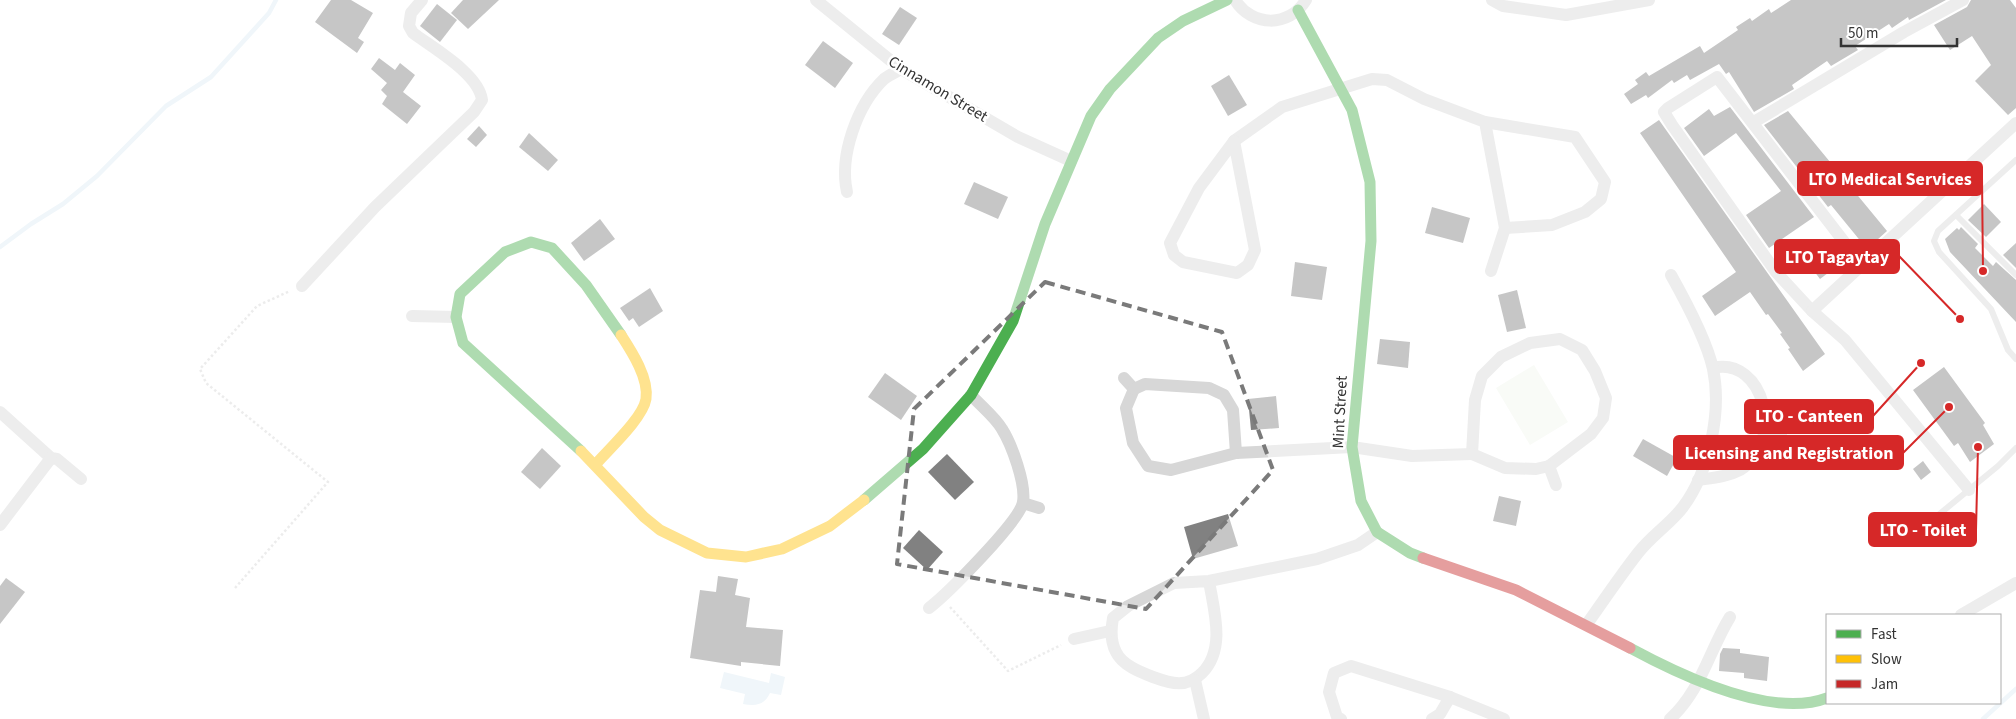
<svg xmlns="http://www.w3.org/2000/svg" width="2016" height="719" viewBox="0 0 2016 719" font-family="'Source Sans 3',sans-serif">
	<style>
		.green { fill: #f1f5ed }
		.water { fill: #ddebf3 }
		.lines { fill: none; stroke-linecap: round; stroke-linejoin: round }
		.stream { stroke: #ddebf3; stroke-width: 4.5 }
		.building { fill: #818181 }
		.path { stroke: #d6d6d6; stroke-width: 2.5; stroke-dasharray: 2.5 2.5; stroke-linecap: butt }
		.lane { stroke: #d7d7d7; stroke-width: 6 }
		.street { stroke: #d7d7d7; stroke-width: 12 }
		.fast { stroke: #4caf50; stroke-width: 11 }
		.slow { stroke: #ffc107; stroke-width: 11 }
		.jam { stroke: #c62828; stroke-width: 11 }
		.marked { fill: none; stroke: #7a7a7a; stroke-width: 4; stroke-dasharray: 10 6; stroke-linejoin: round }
		.labels { text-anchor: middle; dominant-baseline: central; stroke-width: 5; stroke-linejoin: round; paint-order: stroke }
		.street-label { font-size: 16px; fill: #333; stroke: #fff }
		.leader { fill: none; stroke: #d62828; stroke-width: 2 }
		.callout-dot { fill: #d62828; stroke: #fff; stroke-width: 2 }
		.callout { fill: #d62828; stroke: #d62828; stroke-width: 2 }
		.callout-label { font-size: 18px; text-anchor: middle; font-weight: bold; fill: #fff }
	</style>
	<rect width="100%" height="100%" fill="#fff"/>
	<!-- green -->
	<polygon class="green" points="1534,365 1568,422 1530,445 1496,388"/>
	<!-- water -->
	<path class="water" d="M 724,672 L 769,683 L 771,673 L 785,677 L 781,695 L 770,693 C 764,706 755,706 743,704 L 745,694 L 720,688 Z"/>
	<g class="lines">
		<!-- stream -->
		<g class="stream">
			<polyline points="0,247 31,224 63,204 97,176 166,106 211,77 269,13 276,0"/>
			<polyline points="1983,719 2016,689"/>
		</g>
	</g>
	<!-- building -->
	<g class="building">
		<polygon points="331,0 351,0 373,13 358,38 364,42 357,53 315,22"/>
		<polygon points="463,0 499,0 468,29 451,13"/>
		<polygon points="1791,0 1946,0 1909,20 1908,17 1892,28 1889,24 1855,46 1858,50 1831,66 1827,61 1792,85 1794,89 1754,112 1729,72 1726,74 1719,64 1690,80 1687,75 1674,83 1672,80 1648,98 1646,95 1631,104 1624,94 1638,84 1635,80 1646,72 1649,76 1700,46 1704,53 1738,30 1736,27 1750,18 1752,21 1769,9 1771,13"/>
		<polygon points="1971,0 2010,0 2016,8 2016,108 2008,115 1975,81 1991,65 1972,36 1950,50 1934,25 1967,7"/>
		<polygon points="437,4 457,20 440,42 420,26"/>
		<polygon points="900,7 917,18 899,45 882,34"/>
		<polygon points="823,41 853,63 835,88 805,65"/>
		<polygon points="379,58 395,70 400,63 415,75 403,92 421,106 407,124 382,104 387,96 381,90 387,83 371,69"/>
		<polygon points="1229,75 1247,105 1228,116 1211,86"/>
		<polygon points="1730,107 1814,217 1769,248 1746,215 1781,191 1736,133 1704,156 1684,128 1709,109 1714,116"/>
		<polygon points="1788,111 1887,231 1867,249 1831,205 1828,207 1764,125"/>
		<polygon points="1659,120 1825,354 1803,371 1788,349 1790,348 1780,334 1782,333 1768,314 1766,315 1750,292 1715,316 1702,296 1736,272 1640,133"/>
		<polygon points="479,126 487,135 476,147 467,139"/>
		<polygon points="529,133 558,160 548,171 519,147"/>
		<polygon points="974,182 1008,197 998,219 964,204"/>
		<polygon points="1984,204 2001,222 1986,237 1968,220"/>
		<polygon points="1432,207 1470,218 1463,243 1425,233"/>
		<polygon points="600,219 615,239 584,261 571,243"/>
		<polygon points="1961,227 1978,244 1975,248 1993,266 1996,262 2016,280 2016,322 1950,252 1945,239 1957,228 1959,230"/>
		<polygon points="1818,243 1836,267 1820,279 1802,255"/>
		<polygon points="2016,243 2016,268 2003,255"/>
		<polygon points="1295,262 1327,267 1322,300 1291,296"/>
		<polygon points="650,288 663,311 639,327 633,318 629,321 620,308"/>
		<polygon points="1517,290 1526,328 1507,332 1498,295"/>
		<polygon points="1380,339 1410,342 1408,368 1377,364"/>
		<polygon points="1944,367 1985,423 1983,425 1994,444 1970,462 1958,443 1954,446 1913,390"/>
		<polygon points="885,373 917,396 901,420 868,397"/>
		<polygon points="1276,396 1279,428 1251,430 1248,399"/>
		<polygon points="1643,439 1677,458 1667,476 1633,456"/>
		<polygon points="542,448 561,466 540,489 521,472"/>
		<polygon points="947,454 974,482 955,500 928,472"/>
		<polygon points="1923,461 1931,472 1921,480 1913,469"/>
		<polygon points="1499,496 1521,501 1516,526 1493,521"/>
		<polygon points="1228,514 1238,546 1193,559 1184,527"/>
		<polygon points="919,530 943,552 927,570 903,548"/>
		<polygon points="718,576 738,579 735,595 750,598 746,627 783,630 780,666 741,662 741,666 690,658 700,590 716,592"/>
		<polygon points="6,578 25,592 0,624 0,586"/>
		<polygon points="1723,648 1740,649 1740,653 1769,657 1767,681 1744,678 1744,673 1719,671 1720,654"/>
	</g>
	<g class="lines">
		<!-- path -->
		<g class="path">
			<polyline points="235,588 328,482 206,383 200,369 257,306 290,291"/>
			<polyline points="950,607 1008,671 1061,645"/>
		</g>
		<!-- lane -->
		<g class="lane">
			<polyline points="2016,160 1938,231 1934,241 1939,252 1991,309 2008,350 2016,359"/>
			<polyline points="1956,215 2016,275"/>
			<polyline points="1909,539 1998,466 2016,448"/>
		</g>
		<!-- street -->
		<g class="street">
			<polyline points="816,0 901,69 1018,137 1071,161"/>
			<path d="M 1235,0 C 1252,27 1289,28 1306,0"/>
			<polyline points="1492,0 1503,6 1566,15 1649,0"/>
			<polyline points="1485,122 1575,137 1605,182 1601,199 1585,212 1552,225 1505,228"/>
			<polyline points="1754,122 1904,32 1963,0"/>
			<polyline points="1234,141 1282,107 1372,79 1387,80 1424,99 1485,122 1505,228 1491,271"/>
			<polygon points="1234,141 1255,250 1248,265 1237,273 1183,262 1174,255 1170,243 1199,188"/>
			<path d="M 847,192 C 839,156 857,105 884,79 C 889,75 896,72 901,69"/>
			<polyline points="1862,265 1717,77 1668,108 1664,112 1672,125 1776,272 1812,311 1845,340 1969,490"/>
			<path d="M 302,286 L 375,207 L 474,112 L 482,100 C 479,74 433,48 413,33 L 409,26 L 411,13 L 422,0"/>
			<polyline points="1812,311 2016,123"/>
			<polyline points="412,316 456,317"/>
			<polygon points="1560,339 1582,350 1595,371 1606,398 1603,418 1591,434 1549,466 1536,469 1505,468 1472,454 1475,400 1482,376 1501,357 1530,343"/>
			<polyline points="1124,378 1134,389"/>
			<polyline points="1134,389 1126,408 1133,443 1148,466 1171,470 1236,453 1352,447 1412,456 1472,454"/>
			<polyline points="1134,389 1145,384 1209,388 1224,395 1233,410 1236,453"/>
			<polyline points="0,412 51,458 57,459 81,479"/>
			<polyline points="1765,431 1781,434"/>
			<polyline points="1549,466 1556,485"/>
			<path d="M 1698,480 C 1712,478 1727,477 1740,470 C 1786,442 1764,356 1713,368"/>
			<polyline points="1023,503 1039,508"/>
			<polyline points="0,525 51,458"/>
			<path d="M 1209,581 C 1214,611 1226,649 1202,673 C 1187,688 1172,684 1153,677 C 1140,672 1122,665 1116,652 C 1110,641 1111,629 1113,618 L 1128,606 L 1174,583 L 1209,581 L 1317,559 L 1358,545 L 1377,532"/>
			<path d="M 929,608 C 947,594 1020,521 1023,502 C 1026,484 1012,445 1002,429 C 995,417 981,406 971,395"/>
			<polyline points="1961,615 2016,583"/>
			<path d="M 1587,624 C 1604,600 1620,576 1638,553 C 1651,536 1670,524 1683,507 C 1709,472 1722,412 1713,369 C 1707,341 1685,300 1671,275"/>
			<polyline points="1074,639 1110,631"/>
			<polyline points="1195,680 1204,719"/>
			<polyline points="1341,719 1337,717 1329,692 1334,673 1351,666 1450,697 1504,719"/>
			<polyline points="1432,719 1440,714 1450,697"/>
			<path d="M 1670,719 C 1701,691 1709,651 1730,617"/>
		</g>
		<!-- fast -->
		<g class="fast">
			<polyline points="1298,10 1352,110 1370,182 1371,241 1352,447 1361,501 1377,532 1410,553 1423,558"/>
			<polyline points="581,451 463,343 456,317 460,294 505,252 531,242 552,248 586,285 621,335"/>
			<polyline points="864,500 923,449 971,395 1013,321 1045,224 1091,116 1110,89 1158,38 1183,21 1227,0"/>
			<path d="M 1630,648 C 1680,675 1771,719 1827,698"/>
		</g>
		<!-- slow -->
		<g class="slow">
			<polyline points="581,451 644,517 660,530 707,553 746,557 782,549 830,526 864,500"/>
			<path d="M 596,464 C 609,449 643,418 646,399 C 649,378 632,352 621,335"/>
		</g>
		<!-- jam -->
		<polyline class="jam" points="1423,558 1516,590 1630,648"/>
	</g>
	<!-- marked area -->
	<path d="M0 0H2016V719H0ZM 1045,282 L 1222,332 L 1273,470 L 1146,609 L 897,564 L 914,409 Z" fill="#fff" fill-opacity=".55" fill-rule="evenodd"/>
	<path class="marked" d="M 1045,282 L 1222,332 L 1273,470 L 1146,609 L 897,564 L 914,409 Z"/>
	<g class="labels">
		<!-- street labels -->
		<g class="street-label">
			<text transform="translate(938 89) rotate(31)">Cinnamon Street</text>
			<text transform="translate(1340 412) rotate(-87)">Mint Street</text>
		</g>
	</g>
	<!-- callouts -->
	<path class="leader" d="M1983 271L1982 178M1960 319L1899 256M1921 363L1873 416M1949 407L1903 453M1978 447L1976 530"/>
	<g class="callout-dot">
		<circle cx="1983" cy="271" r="5"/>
		<circle cx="1960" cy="319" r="5"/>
		<circle cx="1921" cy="363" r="5"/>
		<circle cx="1949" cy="407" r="5"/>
		<circle cx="1978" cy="447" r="5"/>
	</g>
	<g class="callout">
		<rect x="1798" y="162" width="184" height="33" rx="5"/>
		<rect x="1775" y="240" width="124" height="33" rx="5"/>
		<rect x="1745" y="400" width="128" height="33" rx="5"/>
		<rect x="1674" y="436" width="229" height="33" rx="5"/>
		<rect x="1869" y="513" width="107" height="33" rx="5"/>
	</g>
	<g class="callout-label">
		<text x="1890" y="185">LTO Medical Services</text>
		<text x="1837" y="263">LTO Tagaytay</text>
		<text x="1809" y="422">LTO - Canteen</text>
		<text x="1789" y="459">Licensing and Registration</text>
		<text x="1923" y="536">LTO - Toilet</text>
	</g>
	<!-- legend -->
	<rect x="1826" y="614" width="175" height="90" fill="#ffffff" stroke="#adadad"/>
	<rect x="1836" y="630" width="25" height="8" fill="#4caf50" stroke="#adadad"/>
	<text x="1871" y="639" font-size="15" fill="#333333">Fast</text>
	<rect x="1836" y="655" width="25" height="8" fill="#ffc107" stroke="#adadad"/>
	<text x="1871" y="664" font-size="15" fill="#333333">Slow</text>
	<rect x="1836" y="680" width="25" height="8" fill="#c62828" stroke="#adadad"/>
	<text x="1871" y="689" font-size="15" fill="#333333">Jam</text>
	<!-- scale -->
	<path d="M1841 38v8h116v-8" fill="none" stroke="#333333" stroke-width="2.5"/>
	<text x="1848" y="38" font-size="15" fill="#333333" stroke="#ffffff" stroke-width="4" paint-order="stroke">50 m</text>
</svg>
